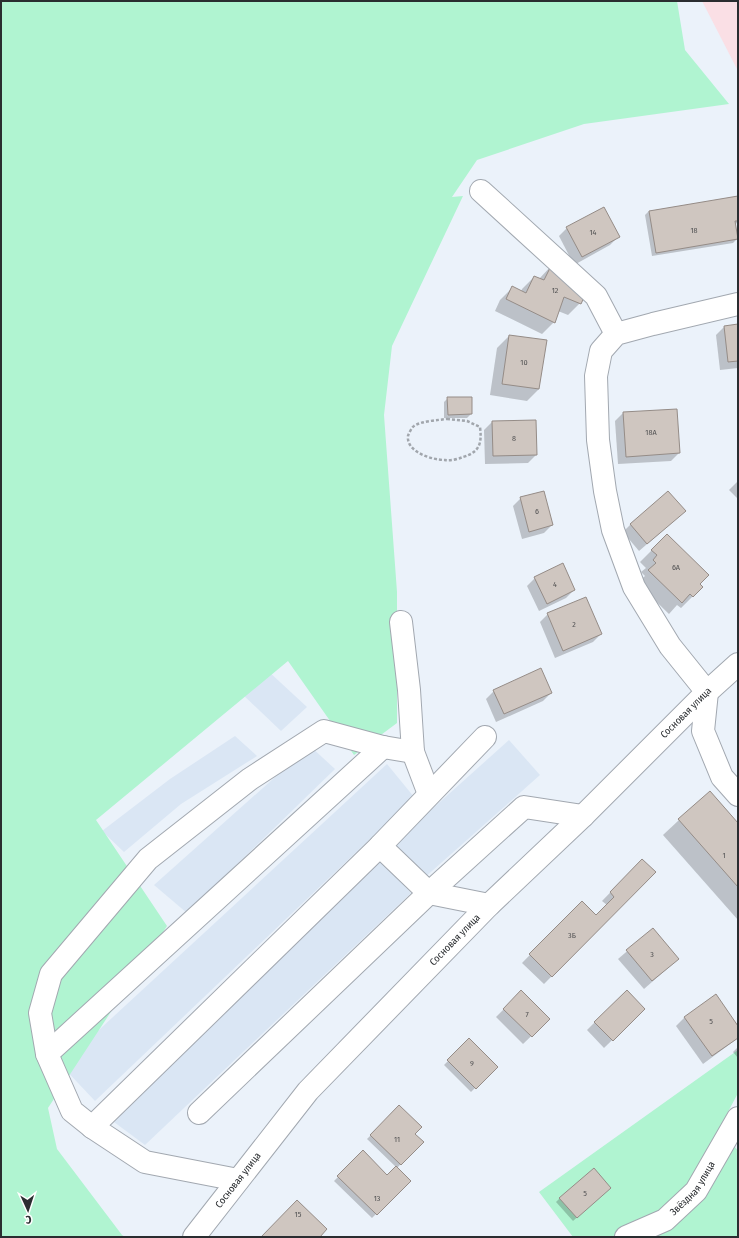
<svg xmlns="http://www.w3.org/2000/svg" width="739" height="1238" viewBox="0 0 739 1238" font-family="'Fira Sans Condensed',sans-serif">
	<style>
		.built { fill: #dae6f4 }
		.education { fill: #fadfe5 }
		.green { fill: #b0f4d1 }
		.shadow { fill: #0003 }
		.building { fill: #cfc6c0; stroke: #958c87 }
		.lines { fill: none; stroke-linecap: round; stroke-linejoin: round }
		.minor-casing { stroke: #a2a8b0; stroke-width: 24 }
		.path { stroke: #a1a6ac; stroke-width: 2.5; stroke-dasharray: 3 2; stroke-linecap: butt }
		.minor { stroke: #fff; stroke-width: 22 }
		.labels { text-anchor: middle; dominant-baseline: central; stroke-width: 3.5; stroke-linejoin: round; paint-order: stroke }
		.number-label { font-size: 8px; fill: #535354 }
		.street-label { font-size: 10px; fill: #2a2d30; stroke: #fefefe }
	</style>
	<rect width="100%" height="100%" fill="#ebf2fa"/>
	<!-- built -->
	<g class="built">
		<polygon points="229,635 307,707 281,731 202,656"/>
		<polygon points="235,736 257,756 181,804 124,852 102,831 170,779"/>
		<polygon points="509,740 540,775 423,879 392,845"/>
		<polygon points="310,746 335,769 187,913 154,885"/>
		<polygon points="387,764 414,797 95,1101 61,1065"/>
		<polygon points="380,859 411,893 145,1145 114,1122"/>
	</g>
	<!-- education -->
	<polygon class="education" points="702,1 738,1 738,68 737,69"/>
	<!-- green -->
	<g class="green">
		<polygon points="1,1 677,1 685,50 729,104 584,124 477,160 452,197 463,196 392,346 384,415 397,592 397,723 354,755 288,661 96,820 167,926 48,1108 57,1149 122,1235 125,1237 1,1237"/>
		<polygon points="738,1050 738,1093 720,1127 738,1151 738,1237 573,1237 539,1192"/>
	</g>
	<!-- shadow -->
	<g class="shadow">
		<polygon points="738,197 738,223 734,224 737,239 733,243 652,256 645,215 649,211"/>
		<polygon points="567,228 618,237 610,245 574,265 559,236"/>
		<polygon points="552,265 580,303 568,315 558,311 554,322 542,334 495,311 500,300 512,288 521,292 522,289 534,277 539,279"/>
		<polygon points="738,325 738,368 720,370 716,335 724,327"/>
		<polygon points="509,336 539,389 527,401 490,395 497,348"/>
		<polygon points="448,398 471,398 471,414 467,418 444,418 444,402"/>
		<polygon points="623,413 679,453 671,461 618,464 615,421"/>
		<polygon points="492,422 536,455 528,463 485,464 484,430"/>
		<polygon points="738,481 738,499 729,490"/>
		<polygon points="521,498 552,525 544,533 522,539 513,506"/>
		<polygon points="676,519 639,551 623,532 631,524"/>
		<polygon points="667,535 699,584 693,596 681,608 677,605 669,614 637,583 645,576 641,572 646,568 640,562"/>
		<polygon points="535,578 574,590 566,598 539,611 527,586"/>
		<polygon points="548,614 601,634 593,642 555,658 540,622"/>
		<polygon points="494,691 551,693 543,701 496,722 486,699"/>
		<polygon points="679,820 738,825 738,920 663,835"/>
		<polygon points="642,860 655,872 544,984 522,963 582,902 596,916 607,905 602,901"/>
		<polygon points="653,929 678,959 644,989 618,959"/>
		<polygon points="626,991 644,1009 604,1048 587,1030"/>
		<polygon points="521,992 549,1019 523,1044 496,1017"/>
		<polygon points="715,996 738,1027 738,1038 703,1064 676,1026 684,1018"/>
		<polygon points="469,1040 496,1067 471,1092 444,1065"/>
		<polygon points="738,1047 738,1058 733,1052"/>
		<polygon points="399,1107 413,1134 422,1142 397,1168 409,1181 372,1218 334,1181 363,1152 387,1176 396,1167 367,1139"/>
		<polygon points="606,1192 573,1221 556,1202 560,1198"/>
	</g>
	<!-- building -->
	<g class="building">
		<polygon points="738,196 738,221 735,221 738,239 656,253 649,211"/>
		<polygon points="604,207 620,237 582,257 566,227"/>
		<polygon points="552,264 586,293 581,304 564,297 555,323 506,299 512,286 526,293 534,276 544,280"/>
		<polygon points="738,324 738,361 728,362 724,326"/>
		<polygon points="509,335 547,340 539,389 502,384"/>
		<polygon points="447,397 472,397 472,414 448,415"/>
		<polygon points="677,409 680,453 626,457 623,412"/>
		<polygon points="536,420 537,455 493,456 492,421"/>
		<polygon points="544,491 553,525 529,532 520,497"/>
		<polygon points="668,491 686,511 647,544 630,524"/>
		<polygon points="667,534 709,575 700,584 703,587 693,597 690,594 682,603 648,570 656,563 653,560 657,555 651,550"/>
		<polygon points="563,563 575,590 547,604 534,577"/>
		<polygon points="586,597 602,634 563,651 547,613"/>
		<polygon points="541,668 552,693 504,714 493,690"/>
		<polygon points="710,791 738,823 738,887 678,819"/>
		<polygon points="642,859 656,872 552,977 529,954 582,901 596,915 614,897 610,892"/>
		<polygon points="653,928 679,959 652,981 626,950"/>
		<polygon points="521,990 550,1019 532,1037 503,1009"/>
		<polygon points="627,990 645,1009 613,1041 594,1022"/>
		<polygon points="716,994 738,1026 738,1038 712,1056 684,1017"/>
		<polygon points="469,1038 498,1067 476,1089 447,1060"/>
		<polygon points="399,1105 422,1127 415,1134 424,1142 401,1165 370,1135"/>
		<polygon points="363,1150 387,1175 396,1166 411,1181 377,1215 337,1176"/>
		<polygon points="594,1168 611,1188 577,1218 559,1198"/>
		<polygon points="297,1200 327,1229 320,1237 261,1237"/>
	</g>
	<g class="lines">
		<defs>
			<g id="minor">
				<polyline points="481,191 596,296 616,334"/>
				<polyline points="738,304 653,324 616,334 601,351 596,376 598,440 605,491 613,530 634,587 670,646 707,692 703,731 722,777 738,795"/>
				<polyline points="401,622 409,690 413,752 429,794"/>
				<polyline points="380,846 429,893 489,905"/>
				<polyline points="47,1054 383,747"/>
				<polyline points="199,1113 429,893 524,807 583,816"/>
				<polyline points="92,1127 380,846 485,737"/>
				<polyline points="238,1180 145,1162 92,1127 72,1111 47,1054 40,1013 51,974 148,859 250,779 324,731 383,747 413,752"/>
				<path id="s1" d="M 194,1237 L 308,1091 L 489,905 L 583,816 L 707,692 L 738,664"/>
				<path id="s2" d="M 626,1237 L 665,1220 L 696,1191 L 738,1118"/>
			</g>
		</defs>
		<!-- minor casing -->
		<use href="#minor" class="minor-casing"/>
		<!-- path -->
		<path class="path" d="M 447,419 L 467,421 L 480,427 C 482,443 480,452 463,457 C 458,459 451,461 445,460 C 432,460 406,452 408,436 C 409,433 412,427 414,426 C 421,421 439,420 447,419 Z"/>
		<!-- minor -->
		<use href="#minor" class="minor"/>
	</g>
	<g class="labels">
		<!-- number labels -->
		<g class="number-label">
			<text x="694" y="230">18</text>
			<text x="593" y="232">14</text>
			<text x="555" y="290">12</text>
			<text x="524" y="362">10</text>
			<text x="651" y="432">18А</text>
			<text x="514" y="438">8</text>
			<text x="537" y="511">6</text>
			<text x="676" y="567">6А</text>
			<text x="555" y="584">4</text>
			<text x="574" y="624">2</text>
			<text x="724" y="855">1</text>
			<text x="572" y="935">3Б</text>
			<text x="652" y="954">3</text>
			<text x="527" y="1014">7</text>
			<text x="711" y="1021">5</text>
			<text x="472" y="1063">9</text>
			<text x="397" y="1139">11</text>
			<text x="585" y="1193">5</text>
			<text x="377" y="1198">13</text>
			<text x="298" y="1214">15</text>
		</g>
		<!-- street labels -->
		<g class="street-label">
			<text stroke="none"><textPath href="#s1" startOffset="720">Сосновая улица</textPath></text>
			<text stroke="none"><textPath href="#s1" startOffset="396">Сосновая улица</textPath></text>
			<text stroke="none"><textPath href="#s1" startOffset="72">Сосновая улица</textPath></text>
			<text stroke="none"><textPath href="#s2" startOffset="85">Звёздная улица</textPath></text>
		</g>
	</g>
	<!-- border -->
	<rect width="739" height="1238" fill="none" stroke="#2a2d30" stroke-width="4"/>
	<!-- north arrow -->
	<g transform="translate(28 1210) rotate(177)" stroke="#fefefe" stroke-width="3" paint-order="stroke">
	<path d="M0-3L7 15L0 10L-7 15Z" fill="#2a2d30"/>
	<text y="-6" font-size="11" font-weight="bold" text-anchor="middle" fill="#2a2d30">С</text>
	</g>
</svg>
